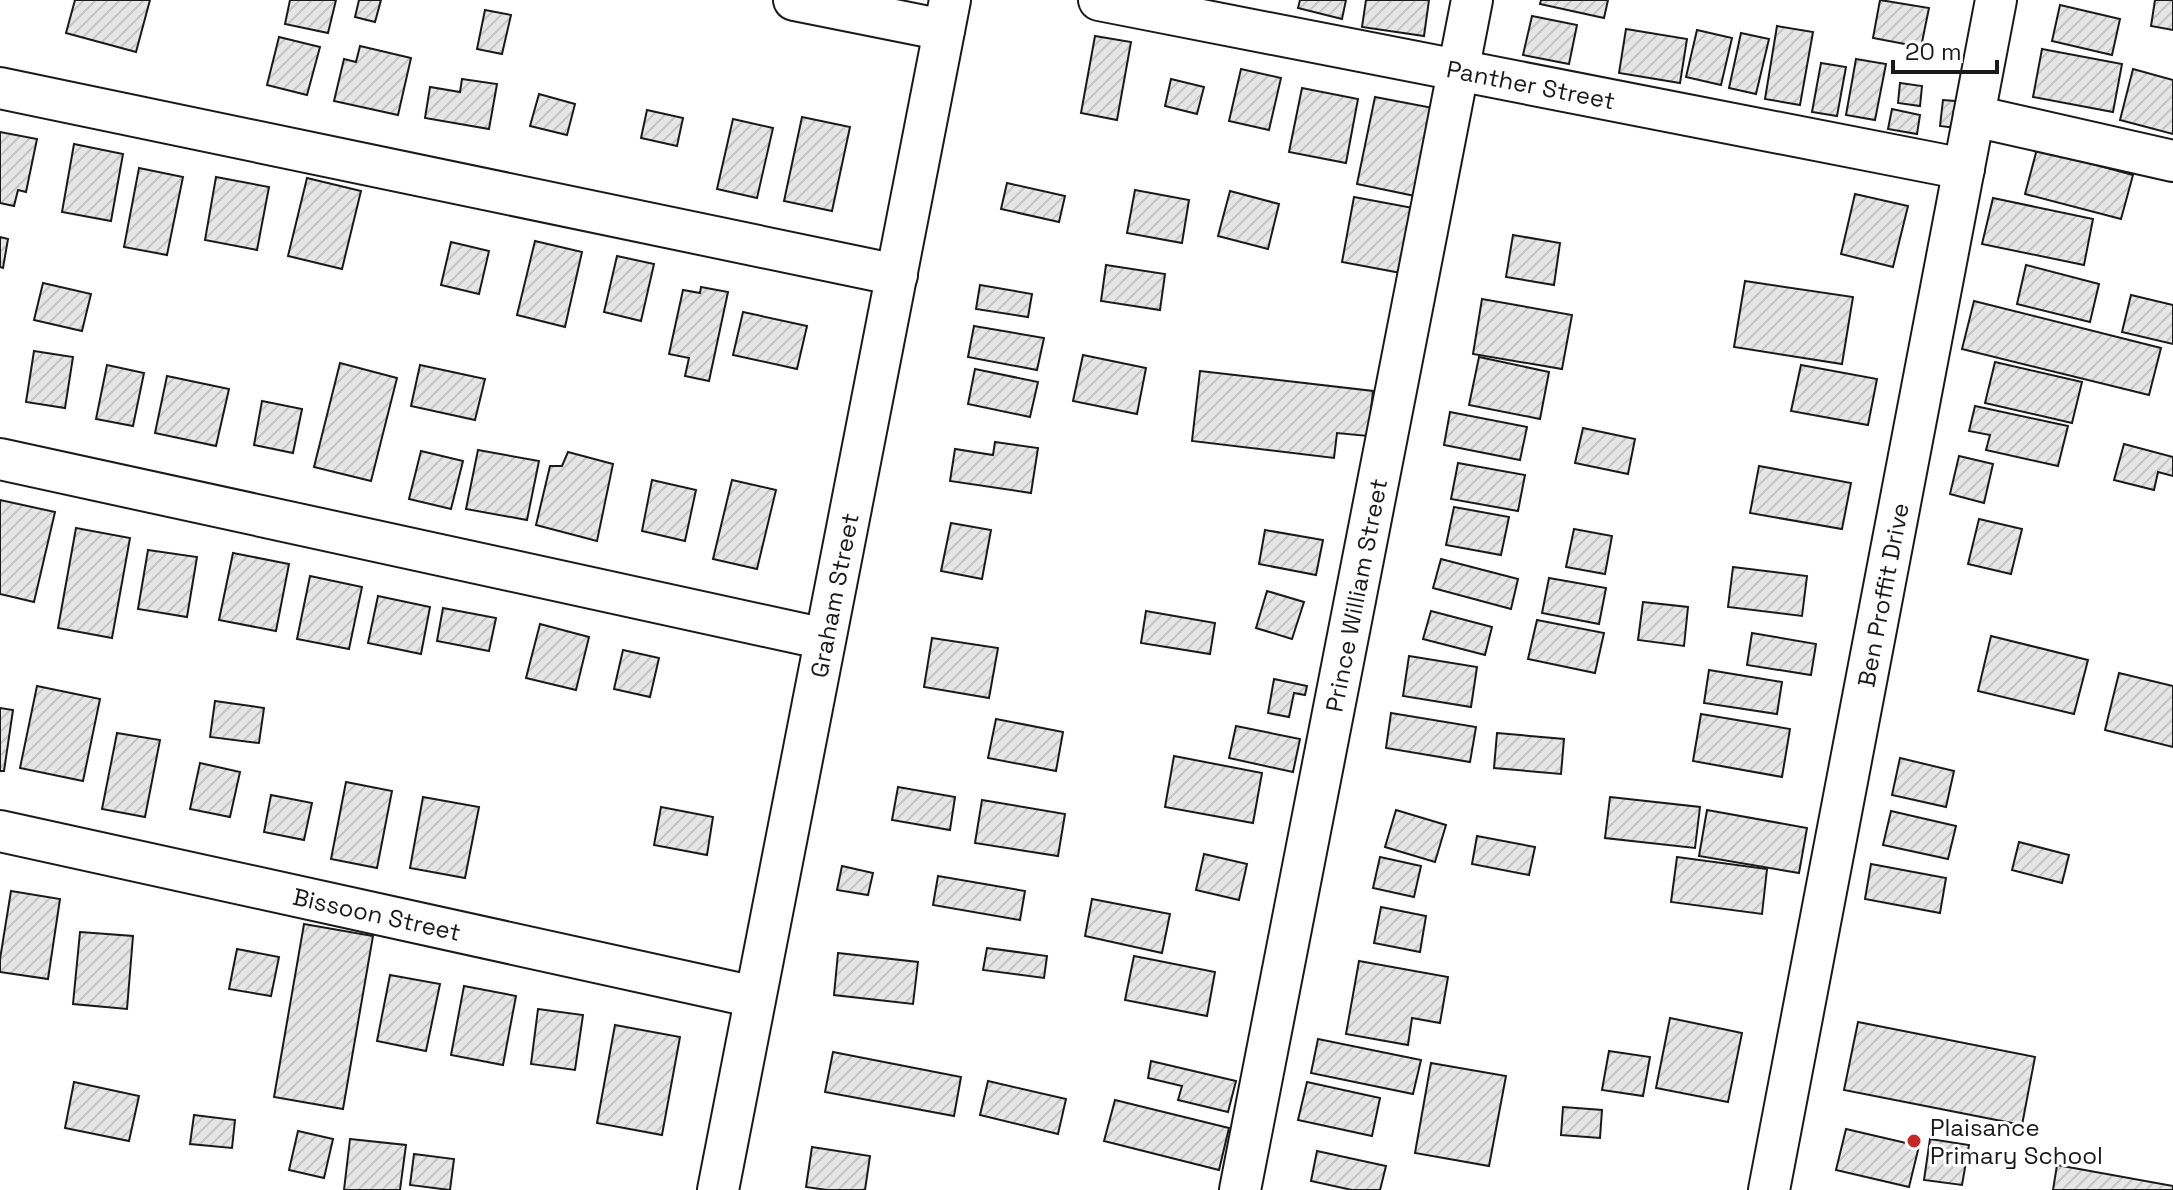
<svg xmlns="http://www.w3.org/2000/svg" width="2173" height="1190" viewBox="0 0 2173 1190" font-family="'Space Grotesk',sans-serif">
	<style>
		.building { fill: url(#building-hatch); stroke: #1a1a1a; stroke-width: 2 }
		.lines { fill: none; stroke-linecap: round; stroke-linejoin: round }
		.minor-casing { stroke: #1a1a1a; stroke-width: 44 }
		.minor { stroke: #fff; stroke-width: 40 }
		.poi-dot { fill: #c62828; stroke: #fff; stroke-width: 3 }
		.labels { text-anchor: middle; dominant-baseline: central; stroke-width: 6; stroke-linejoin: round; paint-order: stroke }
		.street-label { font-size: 24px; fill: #1a1a1a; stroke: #fff }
		.poi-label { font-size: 24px; fill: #1a1a1a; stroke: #fff; text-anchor: start }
	</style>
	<defs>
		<pattern id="building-hatch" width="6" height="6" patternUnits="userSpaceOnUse" patternTransform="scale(2)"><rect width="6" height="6" fill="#e6e6e6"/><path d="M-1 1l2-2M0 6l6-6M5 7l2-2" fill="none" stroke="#c5c5c5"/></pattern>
	</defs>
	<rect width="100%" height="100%" fill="#fff"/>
	<!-- building -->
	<g class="building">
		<polygon points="75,0 150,0 136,52 66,33"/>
		<polygon points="290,0 336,0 328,33 285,24"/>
		<polygon points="359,0 381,0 375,22 355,17"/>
		<polygon points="1300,0 1346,0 1342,19 1298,8"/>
		<polygon points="1366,0 1429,0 1424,36 1362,27"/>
		<polygon points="1541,0 1608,0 1604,18 1540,4"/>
		<polygon points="1880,0 1929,8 1921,47 1873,38"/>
		<polygon points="2155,0 2173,0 2173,30 2151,26"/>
		<polygon points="2060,5 2120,19 2112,55 2052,41"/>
		<polygon points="485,10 511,15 502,54 477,49"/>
		<polygon points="1532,16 1577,25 1569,64 1523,55"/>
		<polygon points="1777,26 1813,32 1800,105 1765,99"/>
		<polygon points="1626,29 1687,39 1680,83 1619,73"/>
		<polygon points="1697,30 1732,38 1721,85 1686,77"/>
		<polygon points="1741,33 1769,39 1756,94 1729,88"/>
		<polygon points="1095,36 1131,42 1117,120 1081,113"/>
		<polygon points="279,37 320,47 307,95 267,85"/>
		<polygon points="360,46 411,58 398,115 334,101 344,59 356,62"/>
		<polygon points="2042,49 2122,64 2113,112 2033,97"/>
		<polygon points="1856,59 1886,64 1875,120 1846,115"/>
		<polygon points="1821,63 1846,67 1837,116 1812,112"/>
		<polygon points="1241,69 1281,78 1269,130 1229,121"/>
		<polygon points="2133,69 2173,80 2173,134 2120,120"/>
		<polygon points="462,79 497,84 489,129 425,118 430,87 460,92"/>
		<polygon points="1171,79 1204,87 1197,114 1165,106"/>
		<polygon points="1900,83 1922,86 1920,106 1898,103"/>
		<polygon points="1302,88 1358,99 1346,163 1289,152"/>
		<polygon points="539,94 575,104 567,135 530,126"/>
		<polygon points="1375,97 1433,108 1415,196 1357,184"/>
		<polygon points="1943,100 1967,102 1963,129 1940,126"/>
		<polygon points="1892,109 1920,115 1917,134 1888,129"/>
		<polygon points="647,110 683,118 677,146 641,138"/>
		<polygon points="802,117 850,127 832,211 784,201"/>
		<polygon points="733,119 773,128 757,198 717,189"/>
		<polygon points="0,132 37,139 26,192 18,190 14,206 0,203"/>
		<polygon points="74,144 123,154 111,221 62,212"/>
		<polygon points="2037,149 2133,175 2121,219 2025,194"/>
		<polygon points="139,168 183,177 167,255 124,247"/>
		<polygon points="216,177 269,187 257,250 205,240"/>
		<polygon points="307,178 361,191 342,269 288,256"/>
		<polygon points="1007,183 1065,196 1059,222 1001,209"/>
		<polygon points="1135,190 1189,200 1182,243 1127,233"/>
		<polygon points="1230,191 1279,204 1268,249 1218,236"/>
		<polygon points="1855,194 1908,206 1893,267 1841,254"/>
		<polygon points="1354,197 1413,208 1401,273 1342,262"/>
		<polygon points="1993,198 2093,219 2084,265 1982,244"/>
		<polygon points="1513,235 1560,243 1554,285 1506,277"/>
		<polygon points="0,237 8,239 3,268 0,267"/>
		<polygon points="535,241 582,252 565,327 517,315"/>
		<polygon points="451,242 489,251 479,294 441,285"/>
		<polygon points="617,256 654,264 641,321 604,312"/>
		<polygon points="1106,265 1165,274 1160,310 1101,301"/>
		<polygon points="2026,265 2099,284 2090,322 2017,304"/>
		<polygon points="1745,281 1853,297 1842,364 1734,347"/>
		<polygon points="43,283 91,294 82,331 34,320"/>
		<polygon points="980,285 1032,294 1028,317 976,309"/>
		<polygon points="701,287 728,292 709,381 685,376 689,358 669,354 683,290 700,293"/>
		<polygon points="2131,295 2173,305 2173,344 2122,332"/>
		<polygon points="1482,299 1572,315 1562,369 1473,354"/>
		<polygon points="1974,301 2161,348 2149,395 1962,349"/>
		<polygon points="743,312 807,326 797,369 733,355"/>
		<polygon points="974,326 1044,338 1037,370 968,357"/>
		<polygon points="34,351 73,357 65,408 26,402"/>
		<polygon points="1083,355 1146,368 1137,414 1073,401"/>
		<polygon points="1479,357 1549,372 1540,419 1469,405"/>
		<polygon points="1995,362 2082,382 2072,423 1985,403"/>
		<polygon points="340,363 397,378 371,481 314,467"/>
		<polygon points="107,365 144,373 133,426 96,419"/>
		<polygon points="420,365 485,379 475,420 411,406"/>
		<polygon points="1801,365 1877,379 1868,425 1791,411"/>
		<polygon points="975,369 1038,382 1030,417 968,404"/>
		<polygon points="1200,371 1373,391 1368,436 1337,433 1334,458 1192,441"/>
		<polygon points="167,376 229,389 216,446 155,433"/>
		<polygon points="262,401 302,409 293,453 254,445"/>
		<polygon points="1975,406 2068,426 2058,466 1986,450 1990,435 1969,431"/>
		<polygon points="1450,412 1527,427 1520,460 1444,445"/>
		<polygon points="1583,428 1635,439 1628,474 1575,463"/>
		<polygon points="995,442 1038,448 1031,493 950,481 955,449 993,455"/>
		<polygon points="2124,444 2173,457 2173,476 2158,472 2154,490 2114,480"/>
		<polygon points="478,450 539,461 527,520 466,509"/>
		<polygon points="421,451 463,461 451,509 409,499"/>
		<polygon points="568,452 613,464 597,541 536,525 550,466 562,466"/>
		<polygon points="1959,456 1993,464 1984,503 1950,494"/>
		<polygon points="1458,463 1525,475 1518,511 1451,499"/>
		<polygon points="1759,466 1851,483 1842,529 1750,513"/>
		<polygon points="652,480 696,490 685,541 642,531"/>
		<polygon points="732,480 776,490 757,569 713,559"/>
		<polygon points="0,500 55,512 34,602 0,594"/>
		<polygon points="1454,507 1509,517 1501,555 1446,545"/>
		<polygon points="1979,519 2022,529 2011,574 1968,564"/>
		<polygon points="951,523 991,530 982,579 941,571"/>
		<polygon points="76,528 130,538 112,638 58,628"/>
		<polygon points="1574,529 1612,536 1605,574 1566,567"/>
		<polygon points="1265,530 1323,540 1316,575 1259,564"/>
		<polygon points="148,550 197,557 187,617 138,609"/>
		<polygon points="233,553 289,564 276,631 219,620"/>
		<polygon points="1441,559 1518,579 1511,609 1433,588"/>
		<polygon points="1733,567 1807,576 1802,616 1728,607"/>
		<polygon points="310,576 362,587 349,649 297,639"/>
		<polygon points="1549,578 1606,588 1599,624 1542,613"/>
		<polygon points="1267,591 1304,602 1292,639 1256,628"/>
		<polygon points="378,596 430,607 421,654 368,643"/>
		<polygon points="1643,602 1688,607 1684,646 1638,640"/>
		<polygon points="443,608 496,618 489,651 437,641"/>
		<polygon points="1146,611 1215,623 1210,654 1141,643"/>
		<polygon points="1431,611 1492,627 1485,655 1423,639"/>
		<polygon points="1537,620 1604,633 1595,673 1528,659"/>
		<polygon points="540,624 589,637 576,690 526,678"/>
		<polygon points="1752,633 1816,644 1811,675 1747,665"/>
		<polygon points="1991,636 2088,660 2074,714 1978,691"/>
		<polygon points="932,638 998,648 989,698 924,687"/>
		<polygon points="623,650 659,658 650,697 614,689"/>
		<polygon points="1409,656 1477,667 1471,707 1403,696"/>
		<polygon points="1709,670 1782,682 1777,714 1704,703"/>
		<polygon points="2119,673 2173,686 2173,747 2105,730"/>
		<polygon points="1274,679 1307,686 1305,695 1294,693 1289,717 1268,713"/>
		<polygon points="37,686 100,699 83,781 20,768"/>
		<polygon points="215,701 264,708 259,743 210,737"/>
		<polygon points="0,708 13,710 4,771 0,771"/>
		<polygon points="1391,713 1476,727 1470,762 1386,748"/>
		<polygon points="1701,714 1790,729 1782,777 1693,761"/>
		<polygon points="996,719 1063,732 1056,771 988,758"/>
		<polygon points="1236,726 1300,739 1293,772 1229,758"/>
		<polygon points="117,733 160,740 145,817 102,809"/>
		<polygon points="1497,733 1564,739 1561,774 1494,768"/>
		<polygon points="1174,756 1262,773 1253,823 1165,807"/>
		<polygon points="1900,758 1954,771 1946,807 1892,795"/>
		<polygon points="200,763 240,772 230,817 190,809"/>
		<polygon points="346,782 392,791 377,868 331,859"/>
		<polygon points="898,787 955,797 950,830 892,820"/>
		<polygon points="271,795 312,803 304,840 264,832"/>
		<polygon points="423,797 479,807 465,878 410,868"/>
		<polygon points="1610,797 1700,807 1695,848 1605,838"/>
		<polygon points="982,800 1065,814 1058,856 975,843"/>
		<polygon points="661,807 713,817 707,855 654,845"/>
		<polygon points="1396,810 1446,825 1435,862 1385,847"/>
		<polygon points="1707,810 1807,828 1799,873 1699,856"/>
		<polygon points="1891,811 1956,826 1948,859 1883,845"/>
		<polygon points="1477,836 1535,847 1529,875 1472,864"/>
		<polygon points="2019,842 2069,855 2062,883 2012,870"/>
		<polygon points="1204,854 1247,864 1239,900 1196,890"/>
		<polygon points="1380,857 1421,866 1414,897 1373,888"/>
		<polygon points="1677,857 1767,869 1762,914 1671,902"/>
		<polygon points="1871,864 1946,878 1940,913 1865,899"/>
		<polygon points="842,866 873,873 868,895 837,890"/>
		<polygon points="938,876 1025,891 1020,920 933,905"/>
		<polygon points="11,891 60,899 48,979 0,972 0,959"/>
		<polygon points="1092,899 1170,914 1162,953 1085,936"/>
		<polygon points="1381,907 1426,916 1420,952 1374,943"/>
		<polygon points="304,924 373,936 343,1109 274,1097"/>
		<polygon points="80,932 133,936 127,1009 73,1004"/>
		<polygon points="987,948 1047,956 1044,978 983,970"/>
		<polygon points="237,949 279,957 271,996 229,989"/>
		<polygon points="838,953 918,962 913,1004 834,995"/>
		<polygon points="1134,956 1215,972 1207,1016 1125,1000"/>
		<polygon points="1359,961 1448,977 1440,1023 1412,1018 1408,1045 1346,1034"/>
		<polygon points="390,975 440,984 426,1051 377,1041"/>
		<polygon points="464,986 516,996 503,1065 451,1055"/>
		<polygon points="538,1009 583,1015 575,1070 531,1064"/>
		<polygon points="1670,1018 1742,1033 1728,1102 1656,1088"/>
		<polygon points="1858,1022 2035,1057 2022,1125 1844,1090"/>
		<polygon points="615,1025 680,1037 662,1135 597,1123"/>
		<polygon points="1318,1039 1421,1060 1413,1094 1311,1073"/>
		<polygon points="1609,1051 1650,1057 1643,1096 1602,1090"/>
		<polygon points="833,1052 961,1077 954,1116 825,1092"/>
		<polygon points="1151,1061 1236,1081 1228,1112 1178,1100 1182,1086 1148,1078"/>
		<polygon points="1431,1063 1506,1076 1489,1166 1415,1153"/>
		<polygon points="988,1081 1066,1099 1058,1134 980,1115"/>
		<polygon points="74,1082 139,1096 129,1141 65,1128"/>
		<polygon points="1307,1082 1380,1098 1372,1136 1298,1120"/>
		<polygon points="1115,1100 1229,1128 1219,1170 1104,1141"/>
		<polygon points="1563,1107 1602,1110 1600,1138 1561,1135"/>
		<polygon points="194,1115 235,1120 232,1148 190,1144"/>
		<polygon points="1846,1129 1919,1146 1909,1187 1836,1170"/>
		<polygon points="298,1131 333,1139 324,1178 289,1170"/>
		<polygon points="350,1139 406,1145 400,1190 344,1190"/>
		<polygon points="1930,1139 1969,1145 1962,1185 1924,1180"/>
		<polygon points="812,1147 870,1156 865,1190 827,1190 806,1187"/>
		<polygon points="1317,1151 1386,1166 1380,1190 1352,1190 1311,1181"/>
		<polygon points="414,1154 454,1159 450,1190 410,1185"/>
		<polygon points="2057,1165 2173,1186 2173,1190 2053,1190"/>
	</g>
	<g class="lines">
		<defs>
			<g id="minor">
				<polyline points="794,0 944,30"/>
				<path id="s1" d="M 1099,0 L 1964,169"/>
				<polyline points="0,88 897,275"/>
				<polyline points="1974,116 2173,161"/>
				<polyline points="0,459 825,639"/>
				<path id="s2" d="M 0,831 L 755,997"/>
				<path id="s3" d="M 718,1190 L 950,0"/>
				<path id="s4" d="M 1240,1190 L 1472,0"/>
				<path id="s5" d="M 1769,1190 L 1996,0"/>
			</g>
		</defs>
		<!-- minor casing -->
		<use href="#minor" class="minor-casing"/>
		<!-- minor -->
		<use href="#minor" class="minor"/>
	</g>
	<!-- markers -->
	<circle class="poi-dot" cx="1914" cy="1141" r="8"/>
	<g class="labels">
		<!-- street labels -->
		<g class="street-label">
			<text stroke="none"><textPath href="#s1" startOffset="440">Panther Street</textPath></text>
			<text stroke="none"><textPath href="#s3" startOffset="606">Graham Street</textPath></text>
			<text stroke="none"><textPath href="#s4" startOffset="606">Prince William Street</textPath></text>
			<text stroke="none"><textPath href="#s5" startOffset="606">Ben Proffit Drive</textPath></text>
			<text stroke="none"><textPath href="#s2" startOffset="386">Bissoon Street</textPath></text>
		</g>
		<!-- poi labels -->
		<g class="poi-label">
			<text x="1930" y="1127">Plaisance<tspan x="1930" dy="28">Primary School</tspan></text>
		</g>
	</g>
	<!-- scale -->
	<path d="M1893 60v12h104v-12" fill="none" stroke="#1a1a1a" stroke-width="4"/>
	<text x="1905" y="60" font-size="24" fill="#1a1a1a" stroke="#ffffff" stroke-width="6" paint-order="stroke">20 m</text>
</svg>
